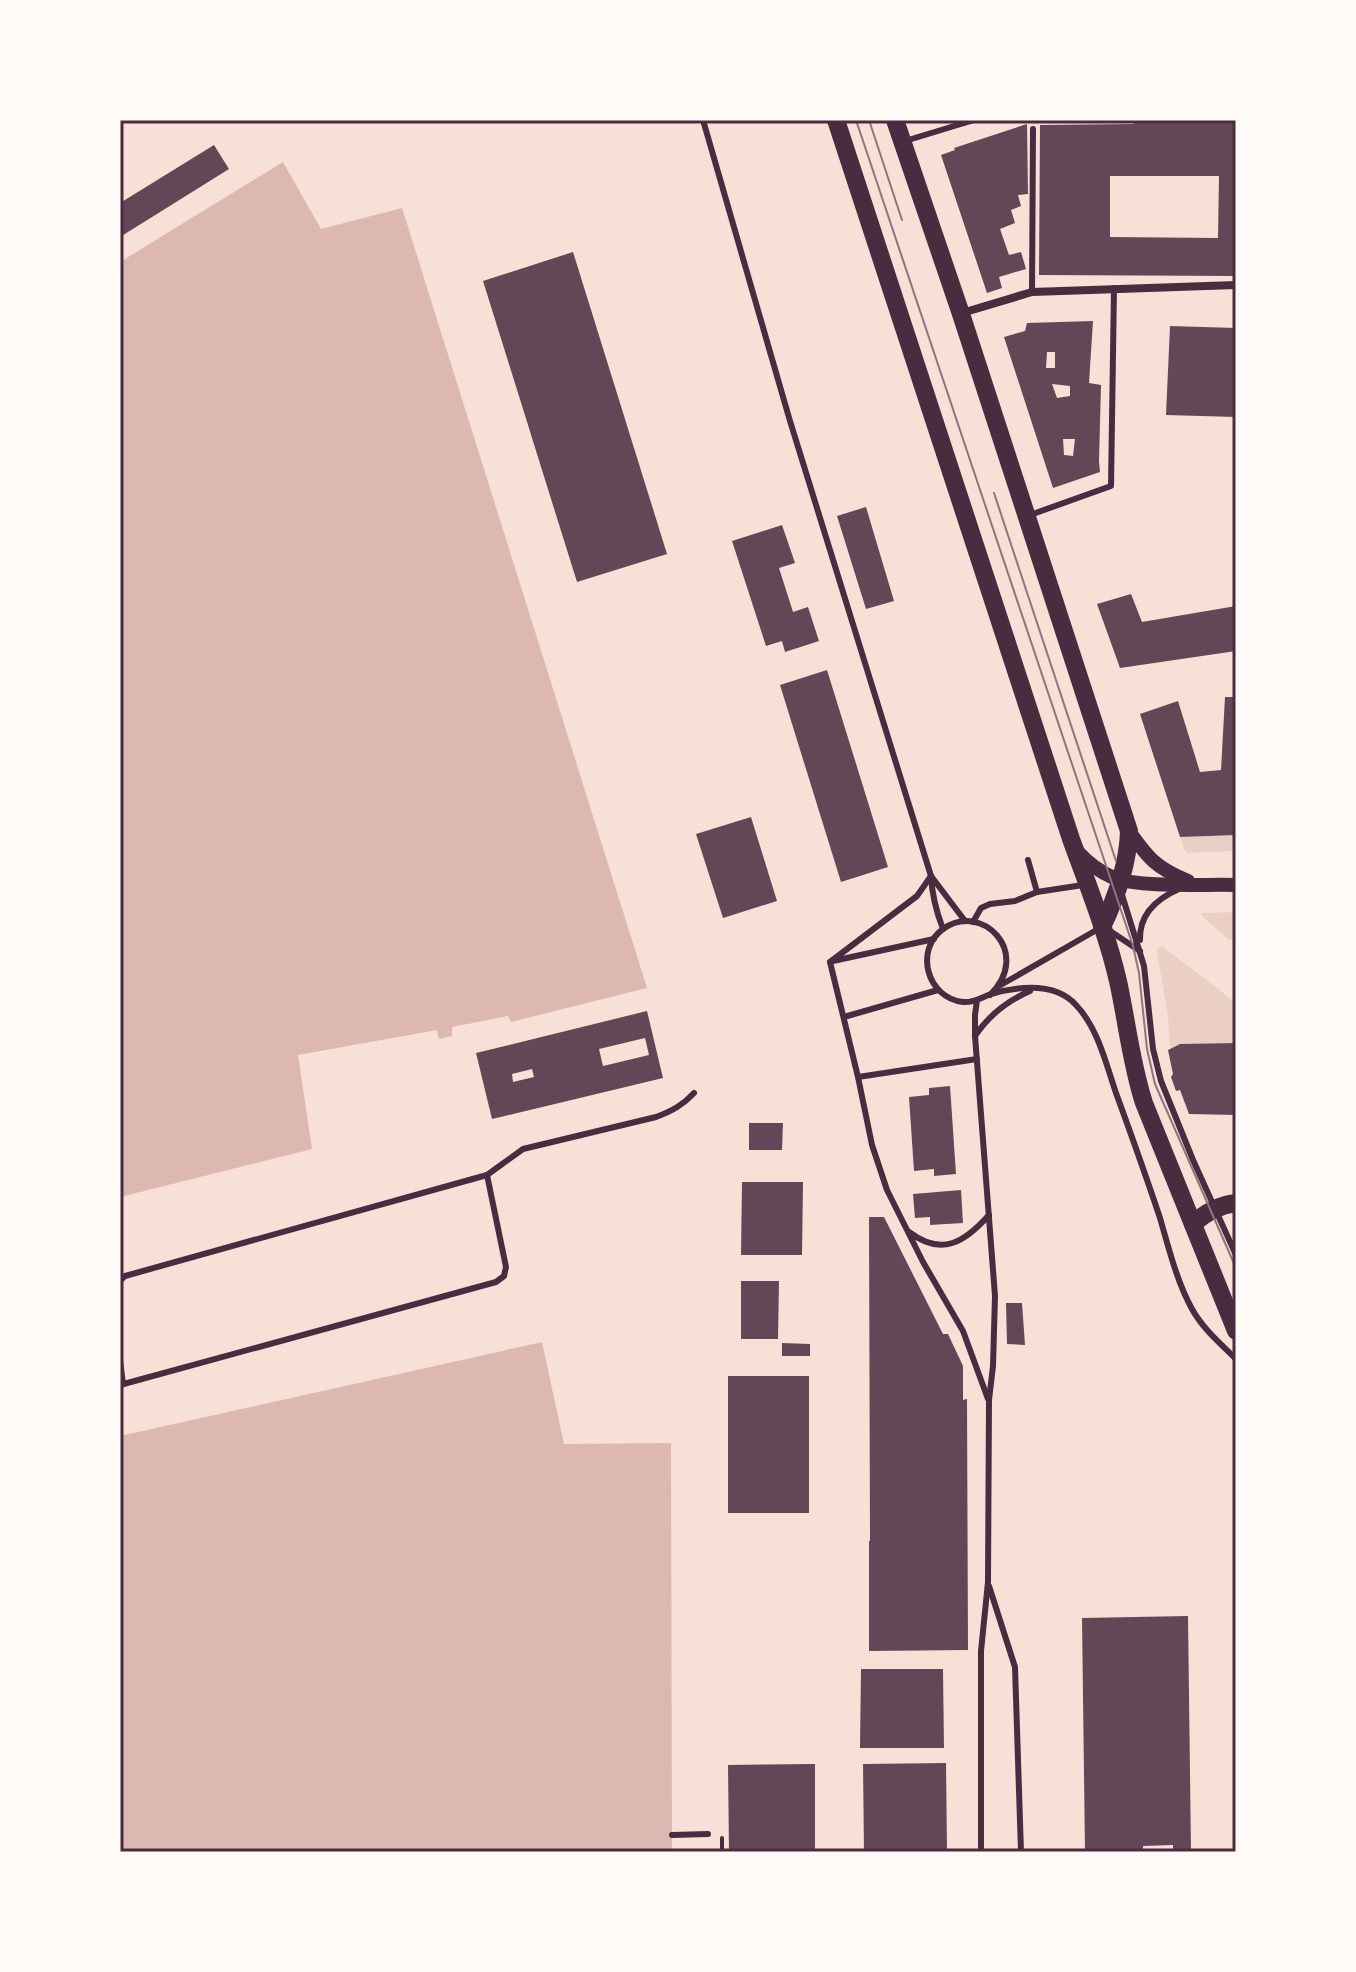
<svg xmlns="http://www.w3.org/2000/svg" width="1356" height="1972" viewBox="0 0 1356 1972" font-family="Mulish,sans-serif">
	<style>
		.green { fill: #ebcfc5 }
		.water { fill: #dcb8b0 }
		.building { fill: #644757; fill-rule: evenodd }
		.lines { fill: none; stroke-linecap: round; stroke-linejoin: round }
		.path { stroke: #4a2c40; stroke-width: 4 }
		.service { stroke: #4a2c40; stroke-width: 6 }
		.minor { stroke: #4a2c40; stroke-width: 8 }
		.tertiary { stroke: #4a2c40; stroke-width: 14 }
		.primary { stroke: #4a2c40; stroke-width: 18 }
		.tram { stroke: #8f747c; stroke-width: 2 }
		.neatline { fill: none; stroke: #4a2c40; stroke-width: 3 }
	</style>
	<rect width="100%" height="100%" fill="#f7e1d7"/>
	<!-- green -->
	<g class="green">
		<polygon points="1236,835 1236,851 1187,853 1184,849 1180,837"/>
		<polygon points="1236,912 1236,940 1229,940 1201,915 1202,913"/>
		<polygon points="1162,946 1236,1003 1236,1043 1180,1044 1170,1048 1168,1016 1157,952 1157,949"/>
	</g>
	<!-- water -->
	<g class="water">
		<polygon points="283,162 321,229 402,208 647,988 511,1022 508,1016 452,1027 452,1036 439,1039 437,1030 298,1055 312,1149 120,1197 120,262"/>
		<polygon points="542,1342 564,1444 671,1443 672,1852 120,1852 120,1436"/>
	</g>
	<!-- building -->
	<g class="building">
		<path d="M 1134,120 L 1236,120 L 1236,276 L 1039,275 L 1040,125 L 1134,124 ZM 1110,176 L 1219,176 L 1218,238 L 1110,237 Z"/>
		<polygon points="1027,124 1028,194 1018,195 1021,206 1011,210 1015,223 1000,229 1009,255 1021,252 1026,269 999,277 1002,288 987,293 941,155 955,150 954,148"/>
		<polygon points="214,145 229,169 120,237 120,203"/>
		<polygon points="573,252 667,554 577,582 483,281"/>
		<path d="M 1093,321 L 1089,383 L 1101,385 L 1099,461 L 1100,472 L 1053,488 L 1004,337 L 1025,331 L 1027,323 ZM 1047,352 L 1055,352 L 1055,368 L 1046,368 ZM 1052,384 L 1070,386 L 1070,396 L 1057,398 ZM 1063,439 L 1075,439 L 1073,456 L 1064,455 Z"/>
		<polygon points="1170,326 1236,328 1236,417 1166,415"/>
		<polygon points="866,507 894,601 866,609 837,516"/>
		<polygon points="782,525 795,563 779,568 793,612 808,607 819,641 785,652 782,641 766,646 732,541"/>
		<polygon points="1131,594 1142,622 1236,606 1236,651 1120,668 1097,604"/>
		<polygon points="827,670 888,867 841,882 780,685"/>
		<polygon points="1225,697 1236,697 1236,835 1180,837 1140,714 1178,701 1200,772 1221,770"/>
		<polygon points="751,817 777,901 723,918 696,834"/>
		<path d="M 647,1011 L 663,1078 L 492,1119 L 476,1053 ZM 645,1038 L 649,1055 L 603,1066 L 599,1049 ZM 532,1069 L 534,1077 L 513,1082 L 512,1074 Z"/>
		<polygon points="1236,1043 1236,1115 1189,1114 1180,1090 1176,1091 1171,1077 1173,1074 1168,1050 1180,1044"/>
		<polygon points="950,1086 956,1174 934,1176 934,1169 914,1171 909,1097 929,1095 929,1088"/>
		<polygon points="749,1123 783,1123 782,1150 749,1150"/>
		<polygon points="742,1182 803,1182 802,1255 741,1255"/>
		<polygon points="961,1190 963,1223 930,1225 930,1217 915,1218 913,1194"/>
		<polygon points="869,1217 884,1217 943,1334 948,1334 963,1366 963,1400 967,1399 968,1650 869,1651 869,1541 870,1541"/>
		<polygon points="741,1281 779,1281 778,1339 741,1339"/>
		<polygon points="1006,1303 1022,1303 1025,1345 1007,1344"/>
		<polygon points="782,1343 810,1344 810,1356 782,1356"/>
		<rect x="728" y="1376" width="81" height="137"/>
		<polygon points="1188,1616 1191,1852 1173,1852 1173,1845 1143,1846 1143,1852 1085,1852 1082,1618"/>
		<polygon points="861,1669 943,1669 944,1748 860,1748"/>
		<polygon points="946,1763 947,1852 864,1852 863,1764"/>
		<polygon points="815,1764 815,1852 729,1852 728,1765"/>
	</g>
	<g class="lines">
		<!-- path -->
		<polyline class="path" points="722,1838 722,1852"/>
		<!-- service -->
		<g class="service">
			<path d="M 703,120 L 790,421 L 931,876 C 932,895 936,911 943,929"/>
			<polyline points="905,141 974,120"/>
			<polyline points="1032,292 1033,129"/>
			<polyline points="1030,515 1111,486 1114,288"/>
			<polyline points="1028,860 1037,892"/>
			<polyline points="931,876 965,921"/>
			<polyline points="1122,895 1144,966 1153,1049 1161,1081 1193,1160 1236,1255"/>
			<polyline points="973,922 981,908 990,904 1015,901 1037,892 1083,885"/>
			<polyline points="1110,931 1140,951"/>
			<path d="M 1140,940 C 1139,914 1156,899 1179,889"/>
			<polyline points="833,961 934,939"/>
			<polyline points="830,962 858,1077 872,1145 887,1190 923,1262 963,1331 988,1399"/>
			<polyline points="830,962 917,896 931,876"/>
			<polyline points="999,986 1100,928"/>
			<path d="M 990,995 C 1033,953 982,901 943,929 C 914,950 927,998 963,1002 C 974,1003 982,997 991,994 C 1020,986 1055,982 1076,1005 C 1098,1028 1106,1064 1116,1093 C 1131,1134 1146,1176 1160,1218 C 1169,1249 1177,1282 1192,1309 C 1203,1329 1221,1344 1236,1359"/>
			<polyline points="977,1000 975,1015 975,1036 995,1296 993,1366 989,1400 988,1582 981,1651 981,1852"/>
			<polyline points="844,1017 938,990"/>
			<path d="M 975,1036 C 989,1015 1007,1001 1030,991"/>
			<polyline points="858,1077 977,1059"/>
			<path d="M 909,1232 C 942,1257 965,1242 989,1215"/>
			<path d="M 120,1281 L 125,1276 L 487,1175 L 523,1149 L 656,1117 C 672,1111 683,1105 694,1093"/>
			<polyline points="120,1360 123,1384"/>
			<polyline points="120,1385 496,1282 504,1276 506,1267 487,1175"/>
			<polyline points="989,1586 1015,1667 1021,1852"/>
			<polyline points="672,1835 708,1834"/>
		</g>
		<!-- minor -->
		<polyline class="minor" points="962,313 1032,292 1236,285"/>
		<!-- tertiary -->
		<g class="tertiary">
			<path d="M 1129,831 C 1148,858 1156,868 1188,881"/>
			<path d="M 1078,852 C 1088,863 1100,872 1114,878 C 1143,888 1204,884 1236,885"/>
		</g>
		<!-- primary -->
		<g class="primary">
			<path d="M 836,120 L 1071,839 C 1088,886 1107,933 1118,981 C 1127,1022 1131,1063 1144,1103 L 1236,1331"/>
			<path d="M 895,120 L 961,314 L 1129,831 C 1128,865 1117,896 1102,927"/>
			<path d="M 1193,1224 C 1206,1212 1219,1205 1236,1203"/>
		</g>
		<!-- tram -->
		<g class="tram">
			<polyline points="856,120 1133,946 1139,973 1147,1049 1155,1084 1236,1268"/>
			<polyline points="869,120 902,220"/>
			<polyline points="994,493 1116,861"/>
		</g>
	</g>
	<!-- border -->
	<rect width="1356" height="1972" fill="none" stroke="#fffaf5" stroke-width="244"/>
	<rect x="122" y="122" width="1112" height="1728" class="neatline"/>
</svg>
